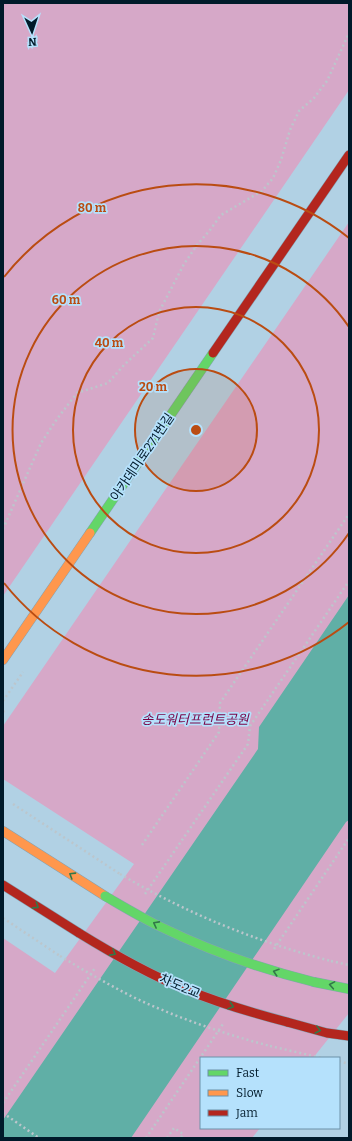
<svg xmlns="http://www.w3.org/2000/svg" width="352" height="1141" viewBox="0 0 352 1141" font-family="Bitter,'Noto Sans KR',serif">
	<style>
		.green { fill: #d6a8c8 }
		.water { fill: #60afa6 }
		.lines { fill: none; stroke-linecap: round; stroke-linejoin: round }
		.fast-casing { stroke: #85a2b2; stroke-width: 10 }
		.slow-casing { stroke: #85a2b2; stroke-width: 10 }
		.jam-casing { stroke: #85a2b2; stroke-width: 10 }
		.path { stroke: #bcc6cc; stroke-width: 2.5; stroke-dasharray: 2 3; stroke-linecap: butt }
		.fast { stroke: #63d668; stroke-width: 9 }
		.slow { stroke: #ff974d; stroke-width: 9 }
		.jam { stroke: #b3261e; stroke-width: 9 }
		.fast-bridge-casing { stroke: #85a2b2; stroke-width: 10; stroke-linecap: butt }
		.jam-bridge-casing { stroke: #85a2b2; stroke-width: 10; stroke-linecap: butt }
		.path-bridge { stroke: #bcc6cc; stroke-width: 2.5; stroke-dasharray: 2 3; stroke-linecap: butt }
		.fast-bridge { stroke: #63d668; stroke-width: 9 }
		.jam-bridge { stroke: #b3261e; stroke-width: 9 }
		.oneway { stroke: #327849 }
		.ring { fill: none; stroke: #ba4c12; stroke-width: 2 }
		.labels { text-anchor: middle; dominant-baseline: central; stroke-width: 3.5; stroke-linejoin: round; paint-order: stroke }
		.street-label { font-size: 13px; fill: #001a2a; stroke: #b5e1fc }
		.park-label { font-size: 13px; font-style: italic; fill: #790044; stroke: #b5e1fc }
		.centre { fill: #ba4c12; stroke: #b5e1fc; stroke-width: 2 }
		.ring-label { font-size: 12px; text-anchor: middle; font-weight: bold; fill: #ba4c12; stroke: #b5e1fc; stroke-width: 3.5; stroke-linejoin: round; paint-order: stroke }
	</style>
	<rect width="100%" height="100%" fill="#b1d1e4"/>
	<!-- green -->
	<g class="green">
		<polygon points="3,3 349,3 349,90 3,596"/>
		<polygon points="349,222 349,1013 313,1058 201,1058 201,1128 260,1128 252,1138 3,1138 3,938 55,973 134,864 3,779 3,726"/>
	</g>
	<!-- water -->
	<polygon class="water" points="349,595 349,820 346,822 131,1138 3,1138 3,1120 258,749 259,727"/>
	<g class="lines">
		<defs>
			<g id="fast">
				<polyline points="90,533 213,353"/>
				<polyline points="314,982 349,989"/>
			</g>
			<g id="slow">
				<polyline points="3,660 90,533"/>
				<polyline points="3,831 105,896"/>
			</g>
			<g id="jam">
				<polyline points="213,353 349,155"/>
				<polyline points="3,885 79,933"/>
				<polyline points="287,1022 327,1033 349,1036"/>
			</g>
		</defs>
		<!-- fast casing -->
		<use href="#fast" class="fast-casing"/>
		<!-- slow casing -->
		<use href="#slow" class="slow-casing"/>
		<!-- jam casing -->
		<use href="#jam" class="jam-casing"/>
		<!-- path -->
		<g class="path">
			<polyline points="3,529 41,443 57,419 77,393 108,383 124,365 153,338 159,312 184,264 197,245 210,230 221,215 262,191 273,178 281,160 290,130 299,111 314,98 327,81 349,33"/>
			<polyline points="3,701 23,672"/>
			<polyline points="3,711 6,713"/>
			<polyline points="13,804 120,874"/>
			<polyline points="142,845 219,732 220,703 349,514"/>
			<polyline points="145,894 248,744 250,726 349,581"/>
			<polyline points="3,918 60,956"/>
			<polyline points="274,949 349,838"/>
			<polyline points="331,961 349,965"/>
			<polyline points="270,1046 322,1058"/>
			<polyline points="339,1061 349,1064"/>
			<polyline points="3,1103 95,968"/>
			<polyline points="3,1113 39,1138"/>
			<polyline points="146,1138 223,1024"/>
			<polyline points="167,1138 174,1128 183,1134 181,1138"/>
		</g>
		<!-- fast -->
		<use href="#fast" class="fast"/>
		<!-- slow -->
		<use href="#slow" class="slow"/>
		<!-- jam -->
		<use href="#jam" class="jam"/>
		<defs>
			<path id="fast-bridge" d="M 105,896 C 124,907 142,918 161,927 C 210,951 261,969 314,982"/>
			<path id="jam-bridge" d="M 79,933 C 113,954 148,974 185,989 C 218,1003 253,1013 287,1022"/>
		</defs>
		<!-- fast-bridge casing -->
		<use href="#fast-bridge" class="fast-bridge-casing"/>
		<!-- jam-bridge casing -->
		<use href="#jam-bridge" class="jam-bridge-casing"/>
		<!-- path-bridge -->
		<g class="path-bridge">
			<path d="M 120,874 C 186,913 257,942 331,961"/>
			<path d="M 60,956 C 85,971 109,985 135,998 C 178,1018 224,1034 270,1046"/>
		</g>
		<!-- fast-bridge -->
		<use href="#fast-bridge" class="fast-bridge"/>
		<!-- jam-bridge -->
		<use href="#jam-bridge" class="jam-bridge"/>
	</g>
	<!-- one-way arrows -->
	<defs><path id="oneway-chevron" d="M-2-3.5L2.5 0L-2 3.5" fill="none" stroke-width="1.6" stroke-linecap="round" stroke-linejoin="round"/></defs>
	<g class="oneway">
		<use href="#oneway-chevron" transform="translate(72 875) rotate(-148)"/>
		<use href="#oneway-chevron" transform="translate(36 906) rotate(33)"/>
		<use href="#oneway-chevron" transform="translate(156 924) rotate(-152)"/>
		<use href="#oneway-chevron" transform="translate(113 953) rotate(29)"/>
		<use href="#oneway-chevron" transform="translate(276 972) rotate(-162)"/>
		<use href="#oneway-chevron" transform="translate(332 985) rotate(-170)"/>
		<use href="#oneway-chevron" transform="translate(231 1006) rotate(18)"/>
		<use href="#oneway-chevron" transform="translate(318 1030) rotate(14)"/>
	</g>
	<!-- distance rings -->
	<circle cx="196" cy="430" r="61" fill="#ba4c12" fill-opacity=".12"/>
	<g class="ring">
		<circle cx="196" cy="430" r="61"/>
		<circle cx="196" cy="430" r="123"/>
		<path d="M349 533A184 184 0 1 1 349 327"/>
		<path d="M349 622A245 245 0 0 1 4 583M4 277A245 245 0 0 1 349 238"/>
	</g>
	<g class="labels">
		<!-- street labels -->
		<g class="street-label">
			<text transform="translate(142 457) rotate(-56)">아카데미로271번길</text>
			<text transform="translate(180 986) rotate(23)">차도2교</text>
		</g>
		<!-- park labels -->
		<g class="park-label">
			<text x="195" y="719">송도워터프런트공원</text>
		</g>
	</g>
	<circle cx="196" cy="430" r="6" class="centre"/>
	<g class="ring-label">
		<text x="92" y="212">80 m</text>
		<text x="66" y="304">60 m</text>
		<text x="109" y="347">40 m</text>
		<text x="153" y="391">20 m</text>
	</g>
	<!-- border -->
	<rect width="352" height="1141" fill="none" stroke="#001a2a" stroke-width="8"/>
	<!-- legend -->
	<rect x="200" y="1057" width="140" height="72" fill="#b5e1fc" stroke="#6d91a8"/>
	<rect x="208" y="1070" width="20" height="6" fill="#63d668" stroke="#6d91a8"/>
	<text x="236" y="1077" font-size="12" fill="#001a2a">Fast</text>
	<rect x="208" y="1090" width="20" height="6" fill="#ff974d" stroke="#6d91a8"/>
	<text x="236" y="1097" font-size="12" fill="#001a2a">Slow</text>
	<rect x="208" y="1110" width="20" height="6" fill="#b3261e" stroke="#6d91a8"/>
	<text x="236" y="1117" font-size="12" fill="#001a2a">Jam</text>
	<!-- north arrow -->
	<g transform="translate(32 32) rotate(177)" stroke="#b5e1fc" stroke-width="3" paint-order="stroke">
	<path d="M0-3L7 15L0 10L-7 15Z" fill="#001a2a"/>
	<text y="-6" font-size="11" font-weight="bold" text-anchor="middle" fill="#001a2a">N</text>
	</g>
</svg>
